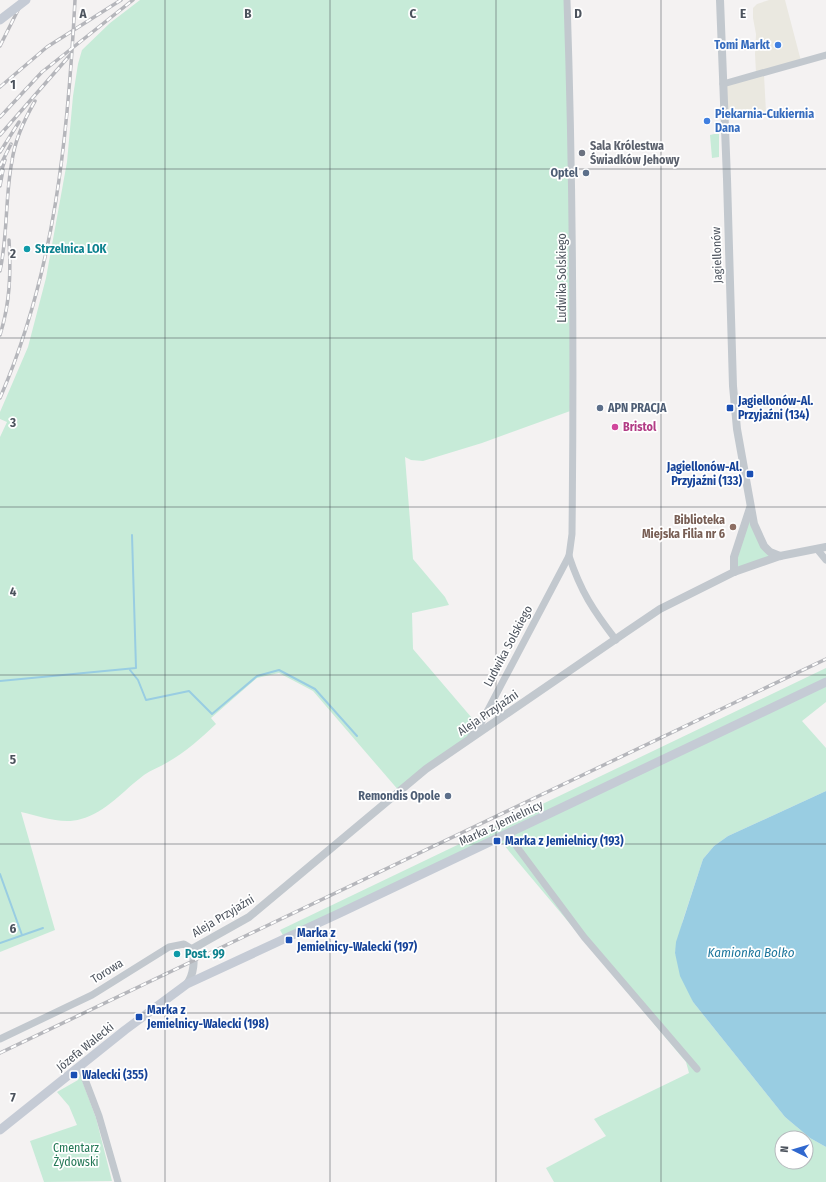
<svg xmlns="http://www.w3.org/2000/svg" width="826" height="1182" viewBox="0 0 826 1182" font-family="'Fira Sans Condensed',sans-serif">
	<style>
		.commercial { fill: #eae8e0 }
		.green { fill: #c7ebd8; fill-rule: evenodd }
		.water { fill: #99cde2 }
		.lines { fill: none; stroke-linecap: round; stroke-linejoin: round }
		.stream { stroke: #99cde2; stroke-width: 2 }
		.minor { stroke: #c2c8ce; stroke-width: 7 }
		.tertiary { stroke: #c2c8ce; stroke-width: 8 }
		.secondary { stroke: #c5cbd5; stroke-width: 9 }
		.rail-casing { stroke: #b5b6bb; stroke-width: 3.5 }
		.rail { stroke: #fff; stroke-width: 2; stroke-dasharray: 6; stroke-linecap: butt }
		.secondary-bridge { stroke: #c5cbd5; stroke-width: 9 }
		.grid { fill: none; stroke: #4c535d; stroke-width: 1; stroke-opacity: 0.55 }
		.shop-dot { fill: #3f7fe0; stroke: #fff; stroke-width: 1.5 }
		.worship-dot { fill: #6b7280; stroke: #fff; stroke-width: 1.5 }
		.service-dot { fill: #5c6f8a; stroke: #fff; stroke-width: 1.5 }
		.culture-dot { fill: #0f9aa8; stroke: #fff; stroke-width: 1.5 }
		.transit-dot { fill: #1a4fb4; stroke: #fff; stroke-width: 1.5 }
		.hotel-dot { fill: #d1479c; stroke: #fff; stroke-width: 1.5 }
		.education-dot { fill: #8d6e63; stroke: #fff; stroke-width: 1.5 }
		.labels { text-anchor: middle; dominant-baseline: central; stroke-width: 3.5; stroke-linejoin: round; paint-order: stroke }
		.shop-label { font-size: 12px; font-weight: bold; fill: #366cbe; stroke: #fff; text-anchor: end }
		.worship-label { font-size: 12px; font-weight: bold; fill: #5b616d; stroke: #fff; text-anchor: start }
		.service-label { font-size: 12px; font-weight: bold; fill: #4e5e75; stroke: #fff; text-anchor: end }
		.culture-label { font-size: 12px; font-weight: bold; fill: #0d838f; stroke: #fff; text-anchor: start }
		.street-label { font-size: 12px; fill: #4c535d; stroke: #fff }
		.transit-label { font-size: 12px; font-weight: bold; fill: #164399; stroke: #fff; text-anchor: start }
		.hotel-label { font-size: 12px; font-weight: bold; fill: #b23c85; stroke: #fff; text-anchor: start }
		.education-label { font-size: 12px; font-weight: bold; fill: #785e54; stroke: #fff; text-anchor: end }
		.park-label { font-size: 12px; fill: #237755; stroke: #fff }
		.water-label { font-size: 13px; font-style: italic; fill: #1e779d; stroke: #fff }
		.grid-label { font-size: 13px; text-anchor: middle; font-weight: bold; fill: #4c535d; stroke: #fff; stroke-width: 3.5; stroke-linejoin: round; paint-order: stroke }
	</style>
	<rect width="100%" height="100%" fill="#f4f2f2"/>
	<!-- commercial -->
	<polygon class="commercial" points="769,0 785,0 801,61 764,75 766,112 725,115 723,84 756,73 755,54 756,34 753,18 753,8 757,4"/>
	<!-- green -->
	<g class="green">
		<path d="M 140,0 L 567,0 L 573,410 L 482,443 L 423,461 L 411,460 L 405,457 L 413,559 L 445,597 L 449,605 L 412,613 L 413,649 L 483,731 L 400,792 L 313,691 L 279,673 L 257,678 L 211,718 L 216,724 C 201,738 186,752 168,762 C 160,767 151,770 144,775 C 124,790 105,813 81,819 C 62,825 40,816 21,812 L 55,930 L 0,952 L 0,437 L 7,422 L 0,419 L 0,412 L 28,347 L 46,278 L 67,162 L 73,96 L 78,64 L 82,50 L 110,23 Z"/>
		<polygon points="714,134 719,134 719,157 712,158 710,135"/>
		<polygon points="750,507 760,541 774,554 734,572"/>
		<path d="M 826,668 L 826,702 L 802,721 L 826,748 L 826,791 L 728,836 L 714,846 L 703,859 L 683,920 L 675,953 L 693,1002 L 785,1117 L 810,1138 L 826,1147 L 826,1182 L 554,1182 L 546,1168 L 606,1136 L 594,1119 L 689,1073 L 686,1062 L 498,838 L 285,939 L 280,930 ZM 782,1138 L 806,1138 L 806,1162 L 782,1162 Z"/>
		<polygon points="80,1075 96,1118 112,1181 44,1182 30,1141 77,1125 69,1106 57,1092 78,1080"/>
	</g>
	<!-- water -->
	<polygon class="water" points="826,791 826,1147 810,1138 785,1117 693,1002 680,976 675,953 676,942 703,859 714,846 728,836"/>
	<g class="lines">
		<!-- stream -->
		<g class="stream">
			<polyline points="130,670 138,680 146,700 189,691 212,714 257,676 279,670 315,689 357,736"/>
			<polyline points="0,681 136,668 132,535"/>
			<polyline points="0,874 22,935"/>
			<polyline points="0,943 43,928"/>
		</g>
		<!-- minor -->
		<g class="minor">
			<polyline points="723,84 826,55"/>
			<polyline points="817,549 826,560"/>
			<path d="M 569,556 C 581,592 593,610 616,640"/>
			<path d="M 471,736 L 479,727 L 569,556 L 572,534 C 574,356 573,178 567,0"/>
			<polyline points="509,832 517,847 584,937 697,1069"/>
			<polyline points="0,1039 92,995 169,947 184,944 192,949"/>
			<polyline points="80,1066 99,1116 118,1182"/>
		</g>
		<!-- tertiary -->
		<g class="tertiary">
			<polyline points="720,0 727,179 733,386 737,429 754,524 764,546 770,552 780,556"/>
			<polyline points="734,572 734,557 750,508"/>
			<path d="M 187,984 C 194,974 195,960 192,949 L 249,917 L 426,769 L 629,630 L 660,609 L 734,572 L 780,556 L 826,547"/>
		</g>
		<!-- secondary -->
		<polyline class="secondary" points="0,1130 125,1030 187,984 340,913 826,682"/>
		<defs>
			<g id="rail">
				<polyline points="0,46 23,0"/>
				<polyline points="0,87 47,47 121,0"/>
				<polyline points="0,117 42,72 133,0"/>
				<polyline points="0,135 71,54"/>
				<polyline points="0,152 19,122"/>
				<polyline points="0,166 11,144"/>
				<polyline points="0,175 5,160"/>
				<polyline points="0,186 3,170"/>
				<path d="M 0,271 C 8,234 5,197 12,161 C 15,139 24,120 35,101"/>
				<path d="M 0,335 C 10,303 11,274 9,240"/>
				<path d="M 0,398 C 55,272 68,136 75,0"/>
				<polyline points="0,1053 826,659"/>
			</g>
		</defs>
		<!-- rail casing -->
		<use href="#rail" class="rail-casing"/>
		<!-- rail -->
		<use href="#rail" class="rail"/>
		<!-- secondary-bridge -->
		<polyline class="secondary-bridge" points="0,20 26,0"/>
	</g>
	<!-- grid -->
	<path class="grid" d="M 165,0 L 165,1182M 330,0 L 330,1182M 496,0 L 496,1182M 661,0 L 661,1182M 0,169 L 826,169M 0,338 L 826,338M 0,507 L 826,507M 0,675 L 826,675M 0,844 L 826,844M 0,1013 L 826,1013"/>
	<!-- markers -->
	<g class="shop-dot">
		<circle cx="778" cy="45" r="4"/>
		<circle cx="707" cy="121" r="4"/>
	</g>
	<circle class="worship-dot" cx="582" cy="153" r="4"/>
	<g class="service-dot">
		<circle cx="586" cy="173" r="4"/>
		<circle cx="600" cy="408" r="4"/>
		<circle cx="448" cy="796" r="4"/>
	</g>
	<g class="culture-dot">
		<circle cx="27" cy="249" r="4"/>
		<circle cx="177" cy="954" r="4"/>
	</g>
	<g class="transit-dot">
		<rect x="726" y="404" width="8" height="8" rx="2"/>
		<rect x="746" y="470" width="8" height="8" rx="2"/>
		<rect x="493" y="837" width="8" height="8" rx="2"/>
		<rect x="285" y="936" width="8" height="8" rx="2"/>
		<rect x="135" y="1013" width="8" height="8" rx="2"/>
		<rect x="70" y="1071" width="8" height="8" rx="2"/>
	</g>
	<circle class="hotel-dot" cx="615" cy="427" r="4"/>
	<circle class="education-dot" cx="733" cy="527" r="4"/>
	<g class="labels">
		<!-- shop labels -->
		<g class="shop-label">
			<text x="770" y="45">Tomi Markt</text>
			<text x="715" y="114" text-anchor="start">Piekarnia-Cukiernia<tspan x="715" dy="14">Dana</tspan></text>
		</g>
		<!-- worship labels -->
		<g class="worship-label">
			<text x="590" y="146">Sala Królestwa<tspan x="590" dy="14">Świadków Jehowy</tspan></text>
		</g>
		<!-- service labels -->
		<g class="service-label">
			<text x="578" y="173">Optel</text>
			<text x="608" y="408" text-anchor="start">APN PRACJA</text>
			<text x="440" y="796">Remondis Opole</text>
		</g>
		<!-- culture labels -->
		<g class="culture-label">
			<text x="35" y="249">Strzelnica LOK</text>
			<text x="185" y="954">Post. 99</text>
		</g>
		<!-- street labels -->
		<g class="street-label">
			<text transform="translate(717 255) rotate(-92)">Jagiellonów</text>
			<text transform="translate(562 278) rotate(-90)">Ludwika Solskiego</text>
			<text transform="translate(508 646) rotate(-62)">Ludwika Solskiego</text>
			<text transform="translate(488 713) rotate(-34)">Aleja Przyjaźni</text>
			<text transform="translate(501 823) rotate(-25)">Marka z Jemielnicy</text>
			<text transform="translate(223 916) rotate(-31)">Aleja Przyjaźni</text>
			<text transform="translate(107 971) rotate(-32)">Torowa</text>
			<text transform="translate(85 1047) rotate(-39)">Józefa Walecki</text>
		</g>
		<!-- transit labels -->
		<g class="transit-label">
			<text x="738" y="401">Jagiellonów-Al.<tspan x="738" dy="14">Przyjaźni (134)</tspan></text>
			<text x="742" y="467" text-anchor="end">Jagiellonów-Al.<tspan x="742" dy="14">Przyjaźni (133)</tspan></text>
			<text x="505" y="841">Marka z Jemielnicy (193)</text>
			<text x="297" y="933">Marka z<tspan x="297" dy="14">Jemielnicy-Walecki (197)</tspan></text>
			<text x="147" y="1010">Marka z<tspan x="147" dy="14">Jemielnicy-Walecki (198)</tspan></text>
			<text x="82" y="1075">Walecki (355)</text>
		</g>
		<!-- hotel labels -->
		<g class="hotel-label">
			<text x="623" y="427">Bristol</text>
		</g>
		<!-- education labels -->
		<g class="education-label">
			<text x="725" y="520">Biblioteka<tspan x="725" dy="14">Miejska Filia nr 6</tspan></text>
		</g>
		<!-- park labels -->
		<g class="park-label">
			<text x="76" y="1148">Cmentarz<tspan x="76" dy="14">Żydowski</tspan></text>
		</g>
		<!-- water labels -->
		<g class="water-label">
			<text x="751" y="952">Kamionka Bolko</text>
		</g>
	</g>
	<g class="grid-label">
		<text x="83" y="18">A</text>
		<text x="248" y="18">B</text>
		<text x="413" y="18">C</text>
		<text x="578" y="18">D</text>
		<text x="743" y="18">E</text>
		<text x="13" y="89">1</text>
		<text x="13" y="258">2</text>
		<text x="13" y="427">3</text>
		<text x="13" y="596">4</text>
		<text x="13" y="764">5</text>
		<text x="13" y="933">6</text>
		<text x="13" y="1102">7</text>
	</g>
	<!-- north arrow -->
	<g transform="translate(794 1150) rotate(275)"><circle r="19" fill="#ffffff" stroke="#b7babe"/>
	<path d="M0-3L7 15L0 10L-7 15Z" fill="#3068cf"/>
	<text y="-6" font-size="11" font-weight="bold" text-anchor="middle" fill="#4c535d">N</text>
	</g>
</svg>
